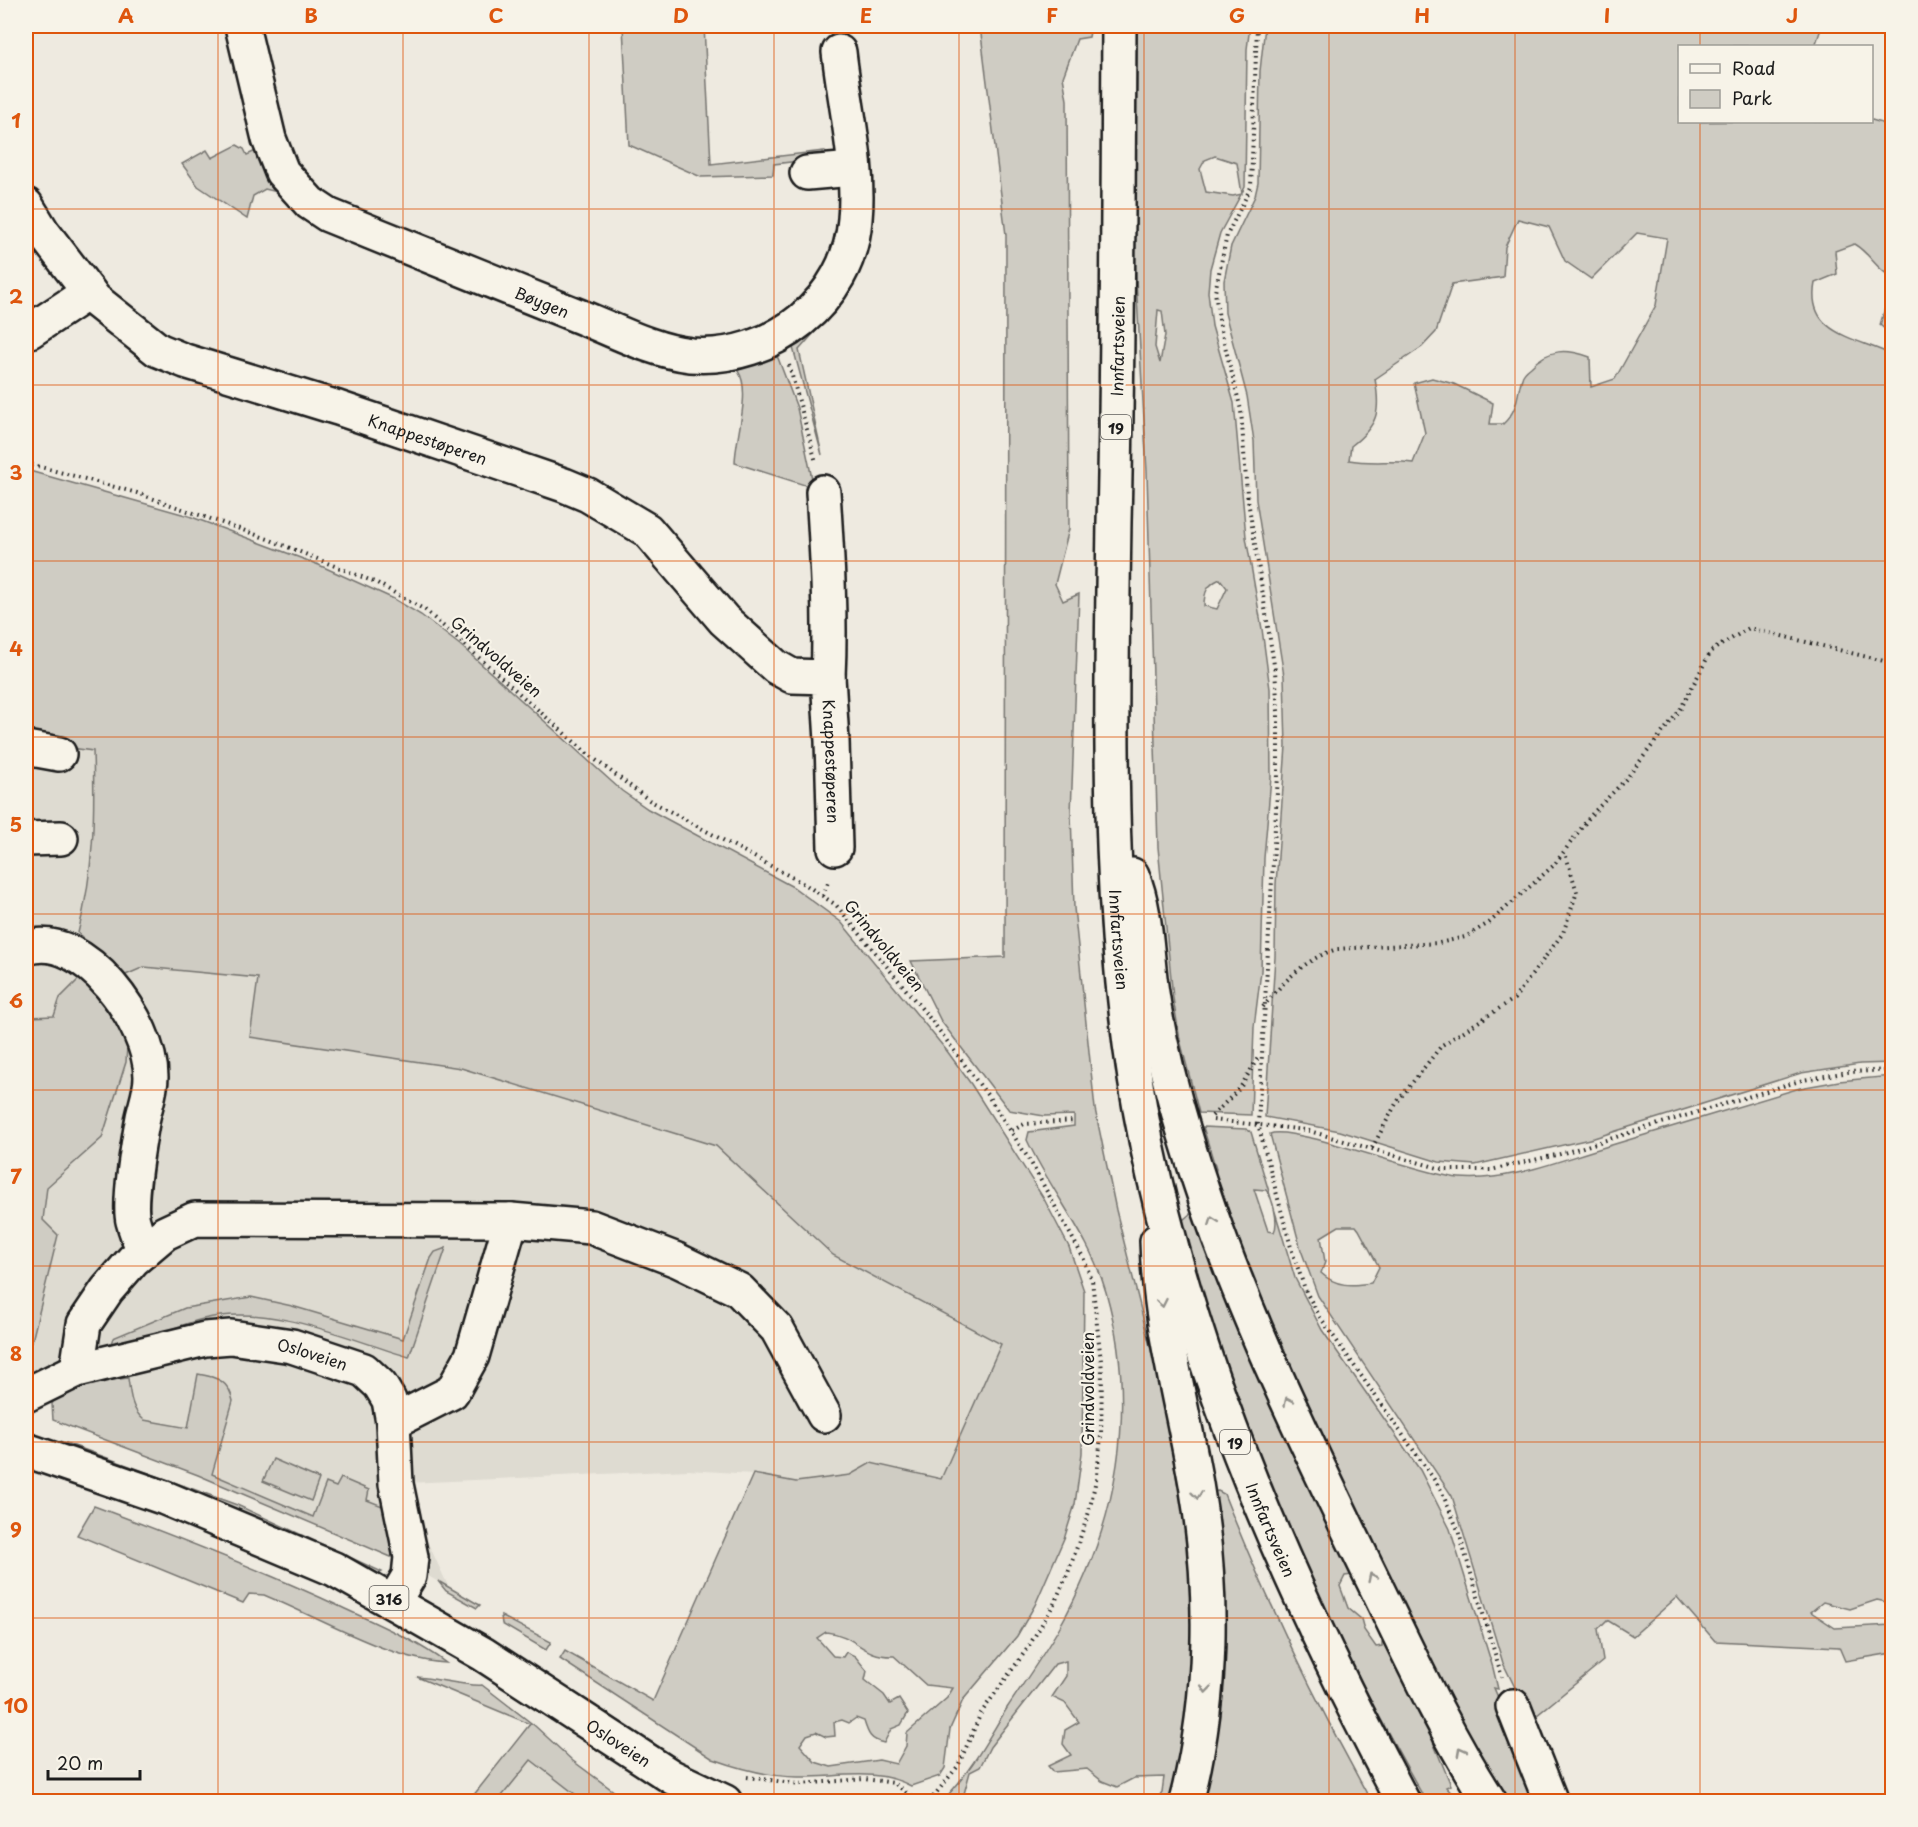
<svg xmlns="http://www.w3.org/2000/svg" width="1918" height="1827" viewBox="0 0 1918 1827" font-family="'Playpen Sans',sans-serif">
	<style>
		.built { fill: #dedbd1 }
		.green { fill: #cfccc3; stroke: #767470; stroke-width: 1.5; fill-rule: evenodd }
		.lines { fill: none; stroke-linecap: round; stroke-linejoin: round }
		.minor-casing { stroke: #1c1c1c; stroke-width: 38 }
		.major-casing { stroke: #1c1c1c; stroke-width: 38 }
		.highway-casing { stroke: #1c1c1c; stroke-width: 38 }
		.path { stroke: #1c1c1c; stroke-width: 4; stroke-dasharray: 1.5 4.5; stroke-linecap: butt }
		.minor { stroke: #f7f3e8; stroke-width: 33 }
		.major { stroke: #f7f3e8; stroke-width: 33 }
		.highway { stroke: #f7f3e8; stroke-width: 33 }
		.oneway { stroke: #94928c }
		.grid { fill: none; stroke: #de560d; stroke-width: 1.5; stroke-opacity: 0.55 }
		.labels { text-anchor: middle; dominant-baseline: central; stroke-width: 4.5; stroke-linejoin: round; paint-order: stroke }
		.shield { fill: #f7f3e8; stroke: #5e5c59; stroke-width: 1.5 }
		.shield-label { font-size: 15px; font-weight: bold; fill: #1c1c1c }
		.street-label { font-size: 16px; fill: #1c1c1c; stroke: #f7f3e8 }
		.neatline { fill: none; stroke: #de560d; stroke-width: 2 }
		.grid-label { font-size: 20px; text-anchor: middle; font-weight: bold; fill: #de560d }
	</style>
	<rect width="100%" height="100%" fill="#eeeae0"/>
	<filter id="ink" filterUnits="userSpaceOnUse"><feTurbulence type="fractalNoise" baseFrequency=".0167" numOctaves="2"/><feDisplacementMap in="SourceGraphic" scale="12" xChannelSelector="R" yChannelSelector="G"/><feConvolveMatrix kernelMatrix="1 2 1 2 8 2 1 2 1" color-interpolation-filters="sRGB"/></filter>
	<g filter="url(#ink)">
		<!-- built -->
		<g class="built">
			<polygon points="26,742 93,751 95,828 86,902 78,933 144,967 259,978 250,1037 461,1068 716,1146 833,1255 1001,1344 941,1479 871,1463 850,1475 796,1482 753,1474 688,1470 408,1483 423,1532 449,1588 367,1541 259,1493 68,1421 26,1377"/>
			<polygon points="530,1724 573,1761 629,1801 469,1802"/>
		</g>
		<!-- green -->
		<g class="green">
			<polygon points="623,26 704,26 711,164 824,151 816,159 774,164 773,175 701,177 629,145"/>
			<path d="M 980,26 L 1091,26 L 1089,37 L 1077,39 L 1063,77 L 1067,100 L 1069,529 L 1055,584 L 1063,601 L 1079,594 L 1071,813 L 1074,908 L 1095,1109 L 1116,1210 L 1158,1378 L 1184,1518 L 1191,1589 L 1193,1636 L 1191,1690 L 1172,1801 L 1156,1801 L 1162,1792 L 1164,1777 L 1134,1778 L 1117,1787 L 1102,1781 L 1087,1769 L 1053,1772 L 1048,1766 L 1071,1755 L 1063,1744 L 1065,1730 L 1079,1722 L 1065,1703 L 1052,1697 L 1066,1676 L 1066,1661 L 1055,1664 L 990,1747 L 980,1767 L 970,1772 L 962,1801 L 947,1801 L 949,1794 C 972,1769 989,1737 1007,1708 C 1025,1681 1043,1656 1059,1628 C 1118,1524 1139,1408 1106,1292 C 1090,1236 1051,1192 1027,1140 L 1029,1132 L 1074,1126 L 1074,1115 L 1044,1116 L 1009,1110 L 941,1021 L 911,961 L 1005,957 L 1006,235 Z"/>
			<path d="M 1137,26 L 1250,26 L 1247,49 L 1245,187 L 1220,233 L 1210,269 L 1208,292 L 1212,326 L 1234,403 L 1246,537 L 1262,629 L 1270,689 L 1271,777 L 1264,858 L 1261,971 L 1254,1027 L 1251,1115 L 1199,1113 L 1180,1040 L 1173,998 L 1158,847 L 1147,472 L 1135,262 ZM 1215,156 L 1237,163 L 1242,194 L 1233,196 L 1206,192 L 1200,169 L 1205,160 ZM 1158,310 L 1162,311 L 1165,335 L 1160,363 L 1155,347 ZM 1220,579 L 1227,588 L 1217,609 L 1204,606 C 1204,592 1207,585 1220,579 Z"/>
			<path d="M 1265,26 L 1822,26 L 1815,46 L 1680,46 L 1680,122 L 1872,120 L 1892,126 L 1892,277 C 1876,270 1871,254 1854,244 L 1835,251 L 1837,274 L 1815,283 C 1805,335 1859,338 1892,355 L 1892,1063 L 1860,1064 L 1801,1073 L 1594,1138 L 1475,1165 L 1439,1162 L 1340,1131 L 1265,1117 L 1275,957 L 1276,884 L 1286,746 L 1284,676 L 1256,500 L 1254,441 L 1247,396 L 1225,313 L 1224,281 L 1231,246 L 1255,196 L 1258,183 L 1260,71 ZM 1518,219 L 1549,227 L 1565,261 L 1591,279 L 1637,233 L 1667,238 L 1656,305 L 1615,379 L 1591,387 L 1590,357 C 1567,349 1549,348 1531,367 C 1527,370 1523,373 1522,378 C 1516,397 1519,409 1503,424 L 1490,424 L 1493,403 L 1454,384 L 1432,378 L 1414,383 L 1425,433 L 1413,463 C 1392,460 1370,464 1349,460 L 1351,446 C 1378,425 1381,412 1375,379 L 1422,347 L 1436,332 L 1452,284 L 1503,277 L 1505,247 Z"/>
			<polygon points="237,145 244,149 247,155 258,150 273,191 265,189 253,196 247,219 198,186 182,164 207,150 212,158"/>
			<polygon points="1892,294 1892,335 1880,325 1887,301"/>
			<polygon points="820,326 799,350 822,455 792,344 803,331"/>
			<path d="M 773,355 L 778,358 L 797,408 L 814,488 L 735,463 C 735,439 752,391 738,371 L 747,362 Z"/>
			<path d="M 26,470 L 189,516 L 319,565 L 394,599 L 421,615 L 460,645 L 622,791 L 648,809 L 793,887 L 841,922 L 947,1051 L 971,1084 L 1044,1199 L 1069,1247 L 1084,1291 L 1082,1453 L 1075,1504 L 1065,1536 L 1035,1605 L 1017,1636 L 963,1700 L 950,1729 L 945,1768 L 940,1776 L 911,1786 C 876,1767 837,1778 798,1777 C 769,1777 741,1769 713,1759 L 560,1659 L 565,1651 L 653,1701 L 753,1474 L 796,1482 L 850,1475 L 871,1463 L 941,1479 L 1001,1344 L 833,1255 L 716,1146 L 461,1068 L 250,1037 L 258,978 L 144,967 L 121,977 L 78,933 C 94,872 95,814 93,751 L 26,742 ZM 826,1632 C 857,1635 861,1657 894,1656 L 926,1685 L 953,1688 L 947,1698 L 907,1733 L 906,1746 L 896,1764 L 879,1760 L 831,1767 L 815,1762 L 800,1745 L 807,1735 L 816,1732 L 826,1737 L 835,1736 L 834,1722 L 842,1720 L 849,1723 L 856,1718 L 864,1721 C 868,1734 870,1740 884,1743 L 891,1729 L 901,1725 L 908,1713 L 899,1699 L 890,1704 L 884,1695 L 865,1680 L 867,1671 L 855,1656 L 846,1652 L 843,1657 L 833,1656 L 817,1638 Z"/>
			<polygon points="86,972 128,1030 126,1062 102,1138 47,1187 43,1220 58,1235 32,1341 26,1347 26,1021 30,1017 54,1016 60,998"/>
			<path d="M 1892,1076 L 1892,1603 L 1877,1600 L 1850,1609 L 1823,1602 L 1811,1612 L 1835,1628 L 1892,1625 L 1892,1653 L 1845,1661 L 1839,1647 L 1715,1641 L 1677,1597 L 1633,1636 L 1607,1620 L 1598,1629 L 1603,1661 L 1531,1720 L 1503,1663 L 1452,1496 L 1318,1296 L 1301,1250 L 1270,1134 C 1291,1124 1423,1175 1459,1178 C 1509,1182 1557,1161 1605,1147 C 1670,1127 1735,1108 1800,1088 L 1839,1081 ZM 1339,1226 L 1356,1226 L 1359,1230 L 1379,1267 L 1371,1283 C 1352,1286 1336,1287 1321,1273 L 1325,1262 L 1321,1237 Z"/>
			<path d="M 1203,1127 L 1246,1129 L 1251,1132 L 1295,1278 L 1322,1330 L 1420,1470 L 1450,1529 L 1493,1668 L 1498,1689 L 1494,1688 L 1543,1801 L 1508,1801 C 1464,1731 1428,1656 1391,1581 C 1325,1448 1263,1315 1215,1174 L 1216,1169 ZM 1254,1189 L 1266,1190 C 1273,1198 1279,1223 1274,1232 L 1268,1231 Z"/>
			<path d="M 1190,1214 L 1195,1218 L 1476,1801 L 1469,1801 L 1437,1743 L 1433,1742 L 1451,1785 L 1446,1787 L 1459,1801 L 1426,1801 C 1348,1664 1278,1523 1227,1373 C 1210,1322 1192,1272 1183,1220 ZM 1352,1575 L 1382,1632 L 1382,1646 L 1376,1647 L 1364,1630 L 1361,1619 L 1348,1608 L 1340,1586 L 1345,1576 Z"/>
			<path d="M 446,1248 L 409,1357 C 345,1338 271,1303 203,1319 C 172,1327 142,1342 110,1346 L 113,1338 L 185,1308 L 251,1297 L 292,1306 L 403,1339 L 431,1258 L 435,1252 Z"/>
			<path d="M 198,1374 C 217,1377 229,1381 233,1401 L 212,1474 L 313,1517 L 326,1483 L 336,1487 L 341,1478 L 369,1490 L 367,1500 L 390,1509 L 399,1544 L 391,1557 L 198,1475 L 53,1420 L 52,1404 L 59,1390 L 94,1382 L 128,1378 C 130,1393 131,1410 144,1420 L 188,1428 Z"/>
			<polygon points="66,1443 237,1505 382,1572 377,1575 65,1448"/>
			<polygon points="273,1459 319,1479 311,1501 263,1481"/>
			<path d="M 1218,1491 L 1224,1494 C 1266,1600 1316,1702 1371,1801 L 1201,1802 L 1212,1492 Z"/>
			<path d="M 94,1506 C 177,1537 260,1569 341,1607 C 377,1624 414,1639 446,1663 C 389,1660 318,1617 264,1595 L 249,1594 L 243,1603 L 77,1535 Z"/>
			<polygon points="438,1581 476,1603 480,1605 477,1608 446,1591"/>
			<polygon points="501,1616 551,1642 546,1650 502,1624"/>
			<path d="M 417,1677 C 436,1678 467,1687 482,1685 L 535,1726 L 573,1761 L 627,1801 L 584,1801 L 531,1760 L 498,1801 L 469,1801 L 530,1724 Z"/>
		</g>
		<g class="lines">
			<defs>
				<g id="minor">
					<path id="s1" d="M 242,26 L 269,139 L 282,172 L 310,203 L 328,215 C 410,248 493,282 576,315 C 612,329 652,351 691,355 C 772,361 849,301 855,219 C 860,165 845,106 839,52"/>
					<polyline points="807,173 853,169"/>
					<path id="s2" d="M 26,205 L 42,231 L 95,300 L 158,350 L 185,361 L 338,408 L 564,485 L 588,495 L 647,530 L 724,620 L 776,667 L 792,676 L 828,677 L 832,741 L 835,848"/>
					<polyline points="30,331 89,292"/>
					<path d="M 823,492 C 827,554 831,615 828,677"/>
					<polyline points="26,748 59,754"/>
					<polyline points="26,839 61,838"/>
					<path d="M 26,948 C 84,928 151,1024 151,1077 C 151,1090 146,1104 143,1117 C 139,1139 128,1202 133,1221 C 136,1232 140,1242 144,1251"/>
					<polyline points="77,1370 84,1324 107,1290 133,1260 165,1233 195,1219 511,1220 591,1227 677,1260 739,1290 777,1329 824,1415"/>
					<path id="s3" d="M 26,1395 L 77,1370 L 205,1339 L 231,1337 L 292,1346 L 364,1370 L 380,1385 L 389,1400 L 393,1422 L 396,1484 L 411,1557 L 409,1576 L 394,1601"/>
					<polyline points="393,1422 452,1392 472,1356 511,1220"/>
					<polyline points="1513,1706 1551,1802"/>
				</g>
				<g id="major">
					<path id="s4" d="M 26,1450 L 165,1498 L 334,1569 L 483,1654 L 672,1777 L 725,1802"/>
				</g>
				<g id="highway">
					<path id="s5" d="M 1119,26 C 1118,191 1118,356 1114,522 C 1111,728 1105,942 1147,1145 C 1196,1378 1291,1592 1403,1802"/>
					<path d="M 1132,875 C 1147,911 1146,954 1152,993 C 1159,1041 1171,1089 1185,1135 C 1229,1285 1298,1426 1366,1566 C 1405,1645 1442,1728 1490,1802"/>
					<path d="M 1157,1241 C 1159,1323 1182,1403 1196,1484 C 1214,1589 1213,1699 1186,1802"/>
				</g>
			</defs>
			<!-- minor casing -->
			<use href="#minor" class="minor-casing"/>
			<!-- major casing -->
			<use href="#major" class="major-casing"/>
			<!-- highway casing -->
			<use href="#highway" class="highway-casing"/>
			<!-- path -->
			<g class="path">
				<polyline points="1257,26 1251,187 1227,235 1215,292 1220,326 1241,410 1247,494 1275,671 1278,711 1278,775 1258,1124 1292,1251 1306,1292 1320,1317 1440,1488 1458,1530 1502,1677"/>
				<polyline points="789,365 816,462"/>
				<polyline points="26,463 137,493 268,539 377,583 425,610 589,755 649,800 806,885 836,905 932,1021 988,1096 1030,1161 1083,1257 1092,1280 1102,1370 1101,1436 1097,1475 1089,1512 1068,1573 1054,1604 1027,1649 981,1713 958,1766 929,1802"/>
				<polyline points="823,896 829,879"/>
				<path d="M 1263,1007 C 1284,981 1305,959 1337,949 L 1439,943 L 1465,937 L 1489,923 L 1554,865 L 1591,815 L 1626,779 L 1680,710 L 1711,651 L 1749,628 L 1892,663"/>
				<polyline points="1212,1116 1240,1088 1259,1056"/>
				<polyline points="1213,1120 1306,1130 1445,1170 1491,1170 1560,1154 1803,1080 1848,1072 1892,1070"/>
				<polyline points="1012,1131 1024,1124 1075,1121"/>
				<polyline points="1372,1148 1397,1102 1442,1045 1514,999 1563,933 1577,892 1565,853"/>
				<polyline points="747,1777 800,1784 864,1779 881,1781 894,1783 919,1802"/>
				<polyline points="638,1802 639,1799"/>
			</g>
			<!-- minor -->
			<use href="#minor" class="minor"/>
			<!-- major -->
			<use href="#major" class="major"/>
			<!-- highway -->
			<use href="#highway" class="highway"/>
		</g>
		<!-- one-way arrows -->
		<defs><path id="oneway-chevron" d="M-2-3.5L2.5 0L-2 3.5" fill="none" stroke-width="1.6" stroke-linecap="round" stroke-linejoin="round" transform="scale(1.5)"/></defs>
		<g class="oneway">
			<use href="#oneway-chevron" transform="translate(1213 1221) rotate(-111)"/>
			<use href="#oneway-chevron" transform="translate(1162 1303) rotate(79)"/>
			<use href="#oneway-chevron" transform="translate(1288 1401) rotate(-115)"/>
			<use href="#oneway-chevron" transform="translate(1197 1495) rotate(83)"/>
			<use href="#oneway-chevron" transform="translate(1372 1577) rotate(-116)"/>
			<use href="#oneway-chevron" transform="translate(1206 1689) rotate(96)"/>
			<use href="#oneway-chevron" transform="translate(1461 1751) rotate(-118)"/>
		</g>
	</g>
	<!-- grid -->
	<path class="grid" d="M 218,26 L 218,1802M 403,26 L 403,1802M 589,26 L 589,1802M 774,26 L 774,1802M 959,26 L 959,1802M 1144,26 L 1144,1802M 1329,26 L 1329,1802M 1515,26 L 1515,1802M 1700,26 L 1700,46M 1700,122 L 1700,1802M 26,209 L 1892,209M 26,385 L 1892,385M 26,561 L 1892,561M 26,737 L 1892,737M 26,914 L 1892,914M 26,1090 L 1892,1090M 26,1266 L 1892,1266M 26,1442 L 1892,1442M 26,1618 L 1892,1618"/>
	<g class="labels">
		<!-- shield labels -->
		<g class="shield">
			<rect x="1101" y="415" width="30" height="24" rx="4.5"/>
			<rect x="1220" y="1430" width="30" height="24" rx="4.5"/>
			<rect x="369.5" y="1586" width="39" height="24" rx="4.5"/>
		</g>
		<g class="shield-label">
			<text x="1116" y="427">19</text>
			<text x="1235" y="1442">19</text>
			<text x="389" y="1598">316</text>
		</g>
		<!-- street labels -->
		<g class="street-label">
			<text stroke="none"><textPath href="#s1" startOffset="446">Bøygen</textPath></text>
			<text transform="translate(1117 346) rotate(-89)">Innfartsveien</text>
			<text stroke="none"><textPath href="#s2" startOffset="482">Knappestøperen</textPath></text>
			<text transform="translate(497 656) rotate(41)">Grindvoldveien</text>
			<text stroke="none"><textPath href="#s2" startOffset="1048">Knappestøperen</textPath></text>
			<text stroke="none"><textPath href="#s5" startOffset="914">Innfartsveien</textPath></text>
			<text transform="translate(885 945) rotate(50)">Grindvoldveien</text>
			<text stroke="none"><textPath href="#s3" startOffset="298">Osloveien</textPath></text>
			<text transform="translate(1087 1389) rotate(-90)">Grindvoldveien</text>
			<text stroke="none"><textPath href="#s5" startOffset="1526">Innfartsveien</textPath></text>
			<text stroke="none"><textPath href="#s4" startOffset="664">Osloveien</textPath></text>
		</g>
	</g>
	<!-- margin -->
	<rect width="1918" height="1827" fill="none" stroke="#f7f3e8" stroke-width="66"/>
	<!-- legend -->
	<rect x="1678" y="45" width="195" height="78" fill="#f7f3e8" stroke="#9f9d96" stroke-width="1.5"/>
	<rect x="1690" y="64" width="30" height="9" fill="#f7f3e8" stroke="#9f9d96" stroke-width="1.5"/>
	<text x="1732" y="75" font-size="18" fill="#1c1c1c">Road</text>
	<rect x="1690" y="90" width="30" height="18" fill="#cfccc3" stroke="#9f9d96" stroke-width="1.5"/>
	<text x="1732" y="105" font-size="18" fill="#1c1c1c">Park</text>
	<!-- scale -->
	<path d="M48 1770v9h92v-9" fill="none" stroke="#1c1c1c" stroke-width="3"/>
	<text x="57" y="1770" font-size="18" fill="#1c1c1c" stroke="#f7f3e8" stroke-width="4.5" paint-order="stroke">20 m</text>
	<rect x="33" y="33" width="1852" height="1761" class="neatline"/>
	<g class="grid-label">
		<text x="126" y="23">A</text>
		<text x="311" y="23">B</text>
		<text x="496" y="23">C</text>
		<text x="681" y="23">D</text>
		<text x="866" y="23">E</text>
		<text x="1052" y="23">F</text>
		<text x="1237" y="23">G</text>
		<text x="1422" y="23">H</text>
		<text x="1607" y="23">I</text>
		<text x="1792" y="23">J</text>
		<text x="16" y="128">1</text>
		<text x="16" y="304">2</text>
		<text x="16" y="480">3</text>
		<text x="16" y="656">4</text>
		<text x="16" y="832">5</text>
		<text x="16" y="1008">6</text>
		<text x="16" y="1184">7</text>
		<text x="16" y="1361">8</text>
		<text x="16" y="1537">9</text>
		<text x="16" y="1713">10</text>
	</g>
</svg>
